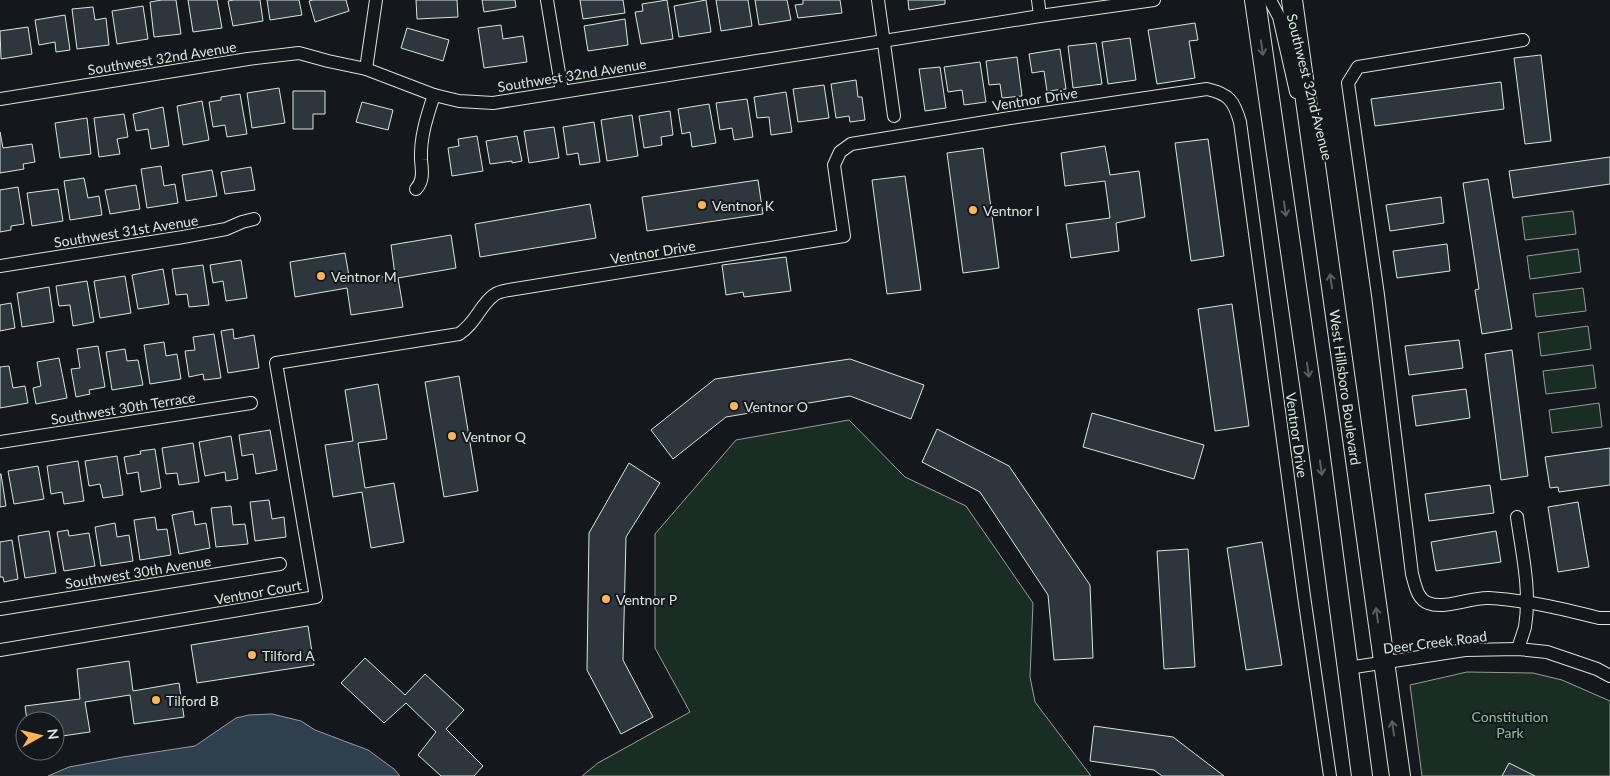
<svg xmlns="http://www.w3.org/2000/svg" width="1610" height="776" viewBox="0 0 1610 776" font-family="Lato,sans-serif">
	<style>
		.green { fill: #1a2d24; stroke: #939e99 }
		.water { fill: #2f3f4d; stroke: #939e99 }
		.building { fill: #2c363c; stroke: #d8e6dc }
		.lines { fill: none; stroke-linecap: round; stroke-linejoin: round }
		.minor-casing { stroke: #d8e6dc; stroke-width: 14 }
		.primary-casing { stroke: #d8e6dc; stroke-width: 22 }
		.minor { stroke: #14181c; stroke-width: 12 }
		.primary { stroke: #14181c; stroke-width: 20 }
		.oneway { stroke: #59605f }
		.poi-dot { fill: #ffb74d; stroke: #14181c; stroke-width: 2 }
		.labels { text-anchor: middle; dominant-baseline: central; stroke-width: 4; stroke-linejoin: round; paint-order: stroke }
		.street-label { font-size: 14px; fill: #d8e6dc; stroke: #14181c }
		.poi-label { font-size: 14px; fill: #d8e6dc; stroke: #14181c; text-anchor: start }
		.park-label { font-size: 14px; fill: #8ac095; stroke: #14181c }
	</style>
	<rect width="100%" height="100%" fill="#14181c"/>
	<!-- green -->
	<g class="green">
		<polygon points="1573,211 1576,234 1525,240 1522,217"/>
		<polygon points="1578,249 1581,272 1530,279 1527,256"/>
		<polygon points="1583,288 1586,311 1536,317 1533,294"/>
		<polygon points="1588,326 1591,349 1541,356 1538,333"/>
		<polygon points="1593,365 1596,388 1546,394 1543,371"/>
		<polygon points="1599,403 1602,427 1552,433 1549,410"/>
		<polygon points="849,420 905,477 966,506 1033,603 1030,677 1035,702 1091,776 582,776 598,763 690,712 655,648 655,534 736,440"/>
		<polygon points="1467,672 1533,673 1562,680 1610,701 1610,776 1422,776 1410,685"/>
	</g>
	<!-- water -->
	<polygon class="water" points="272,714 301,721 315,730 368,750 394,769 400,776 48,776 69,767 123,757 195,746 236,718 249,715"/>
	<!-- building -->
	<g class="building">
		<polygon points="162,0 176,0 181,34 154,37 150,2"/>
		<polygon points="188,0 217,0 222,28 193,32"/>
		<polygon points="234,0 260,0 263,21 233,26 228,1"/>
		<polygon points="267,0 299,0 302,15 270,20"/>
		<polygon points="313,0 346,0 349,11 315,22 309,1"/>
		<polygon points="416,0 457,0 458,17 417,19"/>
		<polygon points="482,0 515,0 516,7 484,12"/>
		<polygon points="580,0 623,0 625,13 583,19"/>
		<polygon points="667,0 673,39 641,44 635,12 643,11 642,4"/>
		<polygon points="706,0 711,32 679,37 674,6"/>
		<polygon points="716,0 748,0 752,26 721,31"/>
		<polygon points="755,0 787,0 791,20 759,25"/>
		<polygon points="803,0 840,0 842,13 798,18 795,5 803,4"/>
		<polygon points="908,0 945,0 945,4 909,10"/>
		<polygon points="143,6 148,39 117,44 112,11"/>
		<polygon points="93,7 95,20 106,18 109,45 77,49 72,9"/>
		<polygon points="65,15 70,50 56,52 55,42 39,45 35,20"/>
		<polygon points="625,19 628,45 588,51 584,26"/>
		<polygon points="1195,23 1198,40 1189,41 1195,78 1157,84 1148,30"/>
		<polygon points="501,25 503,39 523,36 527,62 484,68 478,28"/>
		<polygon points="28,27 32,54 1,59 0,31"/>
		<polygon points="407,28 449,40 443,61 401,48"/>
		<polygon points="1130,38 1136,80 1108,84 1102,42"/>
		<polygon points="1096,43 1102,84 1073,88 1068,46"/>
		<polygon points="1060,49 1066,89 1047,91 1044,71 1032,73 1029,54"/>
		<polygon points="1541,55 1551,141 1525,144 1514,58"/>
		<polygon points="1017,57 1022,96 1002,98 1000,84 989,85 986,61"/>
		<polygon points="980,62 986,102 964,105 962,90 948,92 944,67"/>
		<polygon points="940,67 946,108 925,111 919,69"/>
		<polygon points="856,80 858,97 862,97 865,120 850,122 849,116 836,118 831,84"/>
		<polygon points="1501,82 1504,109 1375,126 1371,99"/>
		<polygon points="824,85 829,118 798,122 793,89"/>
		<polygon points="279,88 285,123 252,128 247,93"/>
		<polygon points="293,91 325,91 325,114 313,114 313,129 293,129"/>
		<polygon points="786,92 792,132 771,135 769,117 757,118 754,97"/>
		<polygon points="240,94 247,134 227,137 225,125 213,127 209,102 221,100 221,97"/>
		<polygon points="747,99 753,137 734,140 732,128 720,130 716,103"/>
		<polygon points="202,101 209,140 183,145 177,106"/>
		<polygon points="362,102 393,110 388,130 356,122"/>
		<polygon points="709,104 716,143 692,147 690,132 682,134 678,109"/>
		<polygon points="163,107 169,146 151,149 148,129 136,131 133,114"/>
		<polygon points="670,111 673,135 661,137 662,145 644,148 639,116"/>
		<polygon points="124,114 128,137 117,139 120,154 99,157 94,118"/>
		<polygon points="632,115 638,156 607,161 601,120"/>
		<polygon points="87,118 91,154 60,158 55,123"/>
		<polygon points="594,122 600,162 580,165 578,153 567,155 563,127"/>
		<polygon points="554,127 559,158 529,163 524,131"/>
		<polygon points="0,132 3,148 32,144 35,162 23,164 24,169 0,173"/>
		<polygon points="477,136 483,171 452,176 448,148 459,146 458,139"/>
		<polygon points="517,136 522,161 512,163 512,161 490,164 486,141"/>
		<polygon points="1208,139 1224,256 1191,261 1175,143"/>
		<polygon points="1105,146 1110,175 1139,171 1145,217 1116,223 1119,251 1071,258 1066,224 1110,218 1105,181 1065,186 1061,153"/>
		<polygon points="983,148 999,268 963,273 947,153"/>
		<polygon points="1610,157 1610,184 1513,198 1509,171"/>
		<polygon points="161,166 164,186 175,184 178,203 147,208 141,169"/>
		<polygon points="251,167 255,190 225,194 221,172"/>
		<polygon points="212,170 217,196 186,201 182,175"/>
		<polygon points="905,176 921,290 887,294 872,180"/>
		<polygon points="84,178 88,198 99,196 102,215 70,220 64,181"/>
		<polygon points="1488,179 1512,329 1482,334 1475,290 1479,289 1463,183"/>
		<polygon points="758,180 763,214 647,231 642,197"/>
		<polygon points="136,185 140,209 110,214 105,190"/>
		<polygon points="18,187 24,224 11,226 11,230 0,232 0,190"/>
		<polygon points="58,189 63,221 32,226 27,193"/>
		<polygon points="1441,197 1444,223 1390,231 1386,205"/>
		<polygon points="590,204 596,238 480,257 475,224"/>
		<polygon points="451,235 456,268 398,278 403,307 351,315 347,288 295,297 290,262 345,253 350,282 395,275 391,245"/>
		<polygon points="1447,244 1450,271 1397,278 1393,251"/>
		<polygon points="786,257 791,291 744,297 743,292 726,295 722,265"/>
		<polygon points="241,260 247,298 226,301 223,281 213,283 210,265"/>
		<polygon points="203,265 209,305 189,307 187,294 176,295 172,269"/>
		<polygon points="163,269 169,304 138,309 132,275"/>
		<polygon points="125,276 131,313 100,318 94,281"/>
		<polygon points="87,281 94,322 73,326 70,305 59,306 56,286"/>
		<polygon points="49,287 54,322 22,327 17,293"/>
		<polygon points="11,303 15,328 0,331 0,305"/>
		<polygon points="1232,304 1249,426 1215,431 1198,309"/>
		<polygon points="233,329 234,339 254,335 259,368 228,373 221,331"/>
		<polygon points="214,334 221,378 204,380 203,374 189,377 185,351 195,350 193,337"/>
		<polygon points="1459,340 1463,368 1409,375 1405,346"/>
		<polygon points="164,342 166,356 177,354 181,379 150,384 144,345"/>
		<polygon points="98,346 105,387 89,390 90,394 76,397 71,369 80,368 77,349"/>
		<polygon points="125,349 127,361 138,360 143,385 112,390 106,352"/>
		<polygon points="1512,350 1528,476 1501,480 1485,354"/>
		<polygon points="59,358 67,398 36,404 33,388 41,386 37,362"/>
		<polygon points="850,359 924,385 911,419 850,396 726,417 673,459 651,430 715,379"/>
		<polygon points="9,366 13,388 25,386 28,403 0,408 0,367"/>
		<polygon points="459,376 478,491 444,497 425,382"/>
		<polygon points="378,384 387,439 358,443 365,488 394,483 404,542 371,548 362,492 333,497 325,445 353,441 345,390"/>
		<polygon points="1466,389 1470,418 1416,426 1412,396"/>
		<polygon points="1092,413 1204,445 1194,479 1083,447"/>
		<polygon points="937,429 1009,466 1090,585 1093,658 1054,660 1048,595 980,492 922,462"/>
		<polygon points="270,430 277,470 256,474 253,454 242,456 239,435"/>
		<polygon points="231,436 238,479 226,481 225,472 205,476 199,442"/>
		<polygon points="193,443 199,482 179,485 177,473 166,474 162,448"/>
		<polygon points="1610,448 1610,485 1559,492 1558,487 1550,488 1545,457"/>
		<polygon points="155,449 161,488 141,492 138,472 127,474 124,457 141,454 140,451"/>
		<polygon points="117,456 123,495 103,498 100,484 89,486 85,461"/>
		<polygon points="78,461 84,501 64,504 62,492 51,494 47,466"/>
		<polygon points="629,463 660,483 626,537 623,660 653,717 621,734 587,670 589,533"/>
		<polygon points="38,466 44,499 14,504 8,471"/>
		<polygon points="0,474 1,474 6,506 0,507"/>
		<polygon points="1490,485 1494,513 1429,521 1425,494"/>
		<polygon points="269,500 272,519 284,517 286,537 255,541 250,502"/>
		<polygon points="1578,502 1589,567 1558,572 1548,507"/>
		<polygon points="231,506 233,525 245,524 248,544 216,547 211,508"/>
		<polygon points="193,511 195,525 206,523 210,548 179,554 172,515"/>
		<polygon points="155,517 157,530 167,529 171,555 140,560 134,520"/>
		<polygon points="115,523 117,537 129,535 133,561 101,566 95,527"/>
		<polygon points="68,530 69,536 89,533 95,566 64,571 57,532"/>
		<polygon points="49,531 56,573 25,578 18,536"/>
		<polygon points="1496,531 1501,562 1436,571 1431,542"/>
		<polygon points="12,540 18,579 4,582 3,577 0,577 0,542"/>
		<polygon points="1262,542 1282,665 1246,670 1227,548"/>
		<polygon points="1188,549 1195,667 1164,669 1157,551"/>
		<polygon points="308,626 314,665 197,683 191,645"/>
		<polygon points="365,658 405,695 425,674 464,710 446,729 483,766 474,776 441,776 418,755 436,732 406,703 384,723 341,683"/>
		<polygon points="129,661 133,691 179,683 184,717 134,724 130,695 85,702 90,732 55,737 55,721 27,721 25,706 80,699 77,669"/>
		<polygon points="1094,726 1173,737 1224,776 1162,776 1154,770 1090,761"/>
		<polygon points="1509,763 1535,776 1502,776"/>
	</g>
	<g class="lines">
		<defs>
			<g id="minor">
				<polyline points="547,0 562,91"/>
				<polyline points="878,0 894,116"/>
				<polyline points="1038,0 1040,16"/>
				<polyline points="1270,0 1279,17 1296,92"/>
				<path d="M 1523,40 L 1358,67 L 1348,83 L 1378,295 L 1412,574 C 1415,584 1417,599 1428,603 C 1445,610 1471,597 1489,598 C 1526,600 1563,609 1599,618 L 1610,618"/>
				<polyline points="366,69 376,0"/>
				<polyline points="0,99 248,59 299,53 328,61 366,69 434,95 459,101 493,103 1040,16 1154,0"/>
				<path d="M 416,189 C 424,181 422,170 421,160 C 420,137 427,116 434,95"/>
				<polyline points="0,266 183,237 226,229 242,222 254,219"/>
				<polyline points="0,442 251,403"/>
				<path d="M 1517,517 C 1522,553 1531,590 1525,627 C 1523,634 1520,642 1518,649"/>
				<polyline points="0,609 280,564"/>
				<path d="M 0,650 L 316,597 L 276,363 L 459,334 C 476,323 480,305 494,295 C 498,292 504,291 509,290 L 844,236 L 834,165 L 840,152 L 851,144 L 1010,118 L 1207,89 C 1229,94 1234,101 1240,122 L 1304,596 L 1330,776"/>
				<polyline points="1348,668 1465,650 1518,649 1547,652 1597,669 1610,676"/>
			</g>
			<g id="primary">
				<polyline points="1255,0 1315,419 1362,776"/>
				<path id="s1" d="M 1292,0 L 1400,776"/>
			</g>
		</defs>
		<!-- minor casing -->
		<use href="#minor" class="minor-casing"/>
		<!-- primary casing -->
		<use href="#primary" class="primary-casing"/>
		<!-- minor -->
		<use href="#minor" class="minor"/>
		<!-- primary -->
		<use href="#primary" class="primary"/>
	</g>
	<!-- one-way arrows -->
	<defs><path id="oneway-shaft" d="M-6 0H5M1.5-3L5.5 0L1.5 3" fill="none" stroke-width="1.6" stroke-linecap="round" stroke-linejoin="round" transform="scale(1.25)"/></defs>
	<g class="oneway">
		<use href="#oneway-shaft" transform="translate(1262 48) rotate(82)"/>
		<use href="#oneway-shaft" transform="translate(1285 209) rotate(82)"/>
		<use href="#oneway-shaft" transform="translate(1331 281) rotate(-98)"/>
		<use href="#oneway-shaft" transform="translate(1308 370) rotate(82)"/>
		<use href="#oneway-shaft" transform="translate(1321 468) rotate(82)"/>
		<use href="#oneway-shaft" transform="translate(1377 615) rotate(-98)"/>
		<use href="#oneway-shaft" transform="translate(1393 728) rotate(-98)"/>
	</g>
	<!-- markers -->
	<g class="poi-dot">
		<circle cx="702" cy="205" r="5"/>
		<circle cx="973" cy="210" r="5"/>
		<circle cx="321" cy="276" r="5"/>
		<circle cx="734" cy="406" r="5"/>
		<circle cx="452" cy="436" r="5"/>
		<circle cx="606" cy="599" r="5"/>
		<circle cx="252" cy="655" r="5"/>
		<circle cx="156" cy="700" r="5"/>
	</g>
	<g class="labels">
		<!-- street labels -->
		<g class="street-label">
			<text transform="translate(162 58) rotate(-9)">Southwest 32nd Avenue</text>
			<text transform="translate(572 75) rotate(-9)">Southwest 32nd Avenue</text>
			<text transform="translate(1310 87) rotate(76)">Southwest 32nd Avenue</text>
			<text transform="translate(1035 99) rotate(-9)">Ventnor Drive</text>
			<text transform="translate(126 231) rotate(-9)">Southwest 31st Avenue</text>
			<text transform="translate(653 252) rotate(-9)">Ventnor Drive</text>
			<text stroke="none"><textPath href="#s1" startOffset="391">West Hillsboro Boulevard</textPath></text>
			<text transform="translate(123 408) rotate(-9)">Southwest 30th Terrace</text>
			<text transform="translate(1297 435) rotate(82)">Ventnor Drive</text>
			<text transform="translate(138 572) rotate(-9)">Southwest 30th Avenue</text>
			<text transform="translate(258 592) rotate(-10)">Ventnor Court</text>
			<text transform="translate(1435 642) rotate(-7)">Deer Creek Road</text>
		</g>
		<!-- poi labels -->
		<g class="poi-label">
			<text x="712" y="205">Ventnor K</text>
			<text x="983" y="210">Ventnor I</text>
			<text x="331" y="276">Ventnor M</text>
			<text x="744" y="406">Ventnor O</text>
			<text x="462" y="436">Ventnor Q</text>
			<text x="616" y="599">Ventnor P</text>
			<text x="262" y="655">Tilford A</text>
			<text x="166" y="700">Tilford B</text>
		</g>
		<!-- park labels -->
		<g class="park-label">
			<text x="1510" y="716">Constitution<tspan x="1510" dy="16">Park</tspan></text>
		</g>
	</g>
	<!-- north arrow -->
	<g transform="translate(40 736) rotate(82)"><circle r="24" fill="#14181c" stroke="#626a69"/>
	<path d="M0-4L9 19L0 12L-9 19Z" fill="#ffb74d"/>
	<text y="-8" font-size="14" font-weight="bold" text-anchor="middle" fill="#d8e6dc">N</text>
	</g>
</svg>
